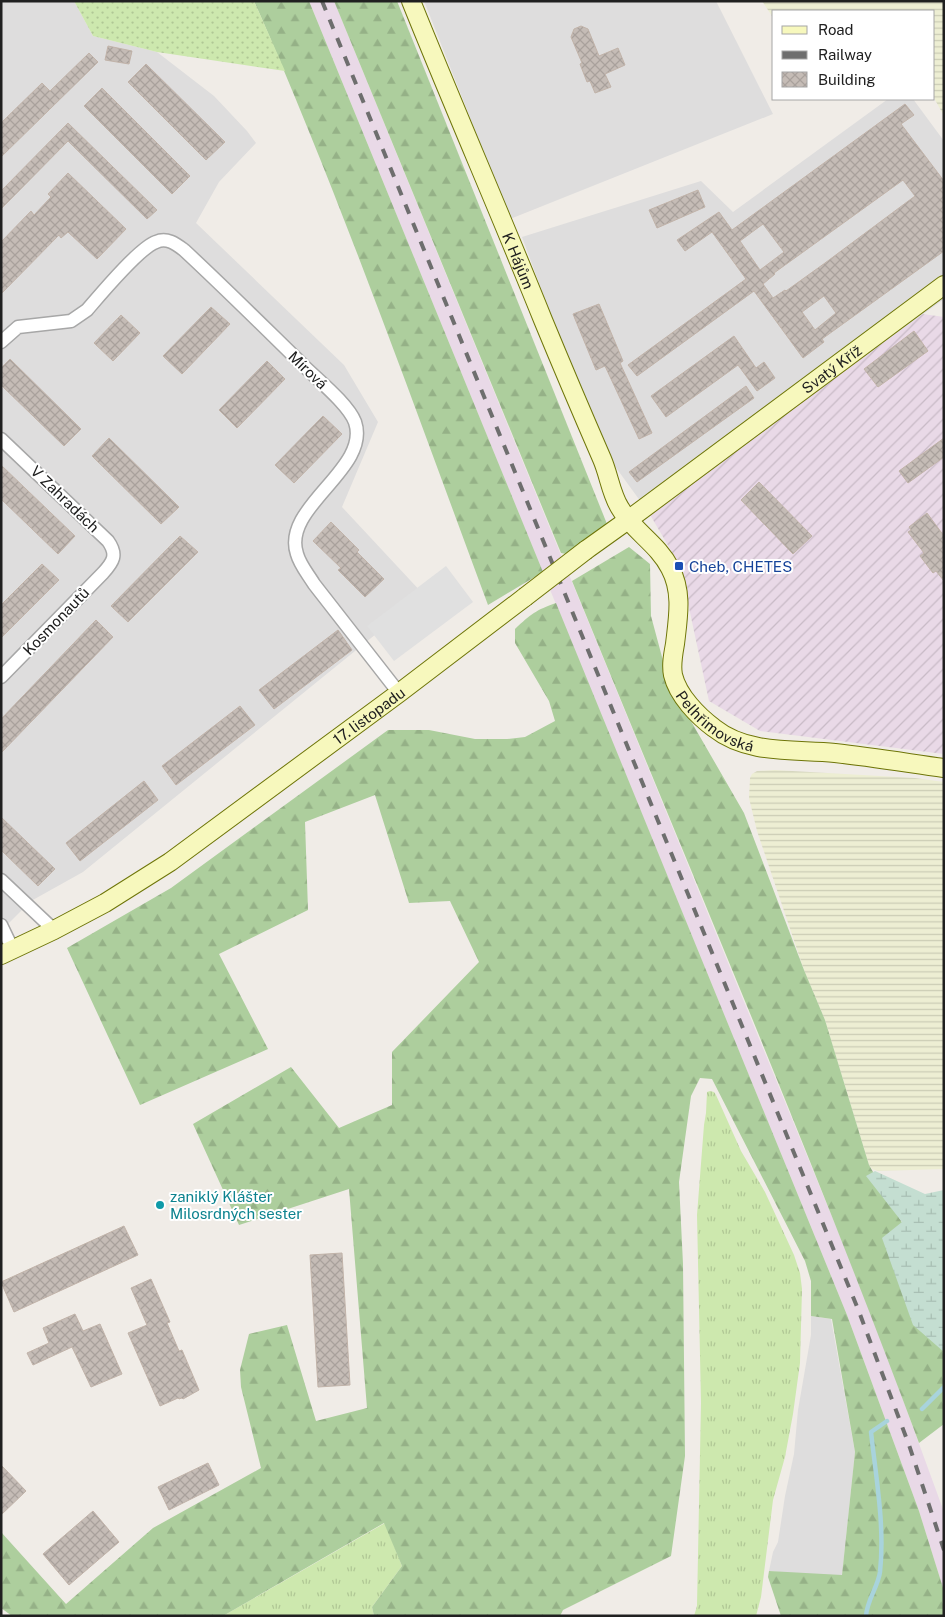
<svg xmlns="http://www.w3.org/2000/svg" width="945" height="1617" viewBox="0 0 945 1617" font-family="'Public Sans',sans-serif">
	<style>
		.residential { fill: #dedddd }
		.industrial { fill: url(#industrial-furrows) }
		.railway { fill: #e9d9e7 }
		.farmland { fill: url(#farmland-rules) }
		.grass { fill: url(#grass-tufts) }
		.forest { fill: url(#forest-firs) }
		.wetland { fill: url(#wetland-marsh) }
		.garden { fill: url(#garden-dots) }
		.parking { fill: #e0e0e0 }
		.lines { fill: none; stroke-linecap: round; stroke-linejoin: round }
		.stream { stroke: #a8d3dc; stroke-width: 4.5 }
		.building { fill: url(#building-cross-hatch); stroke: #c1b3a9; fill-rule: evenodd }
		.street-casing { stroke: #a7a7a7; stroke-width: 15 }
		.secondary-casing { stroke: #6e7508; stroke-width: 20 }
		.street { stroke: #fff; stroke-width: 12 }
		.secondary { stroke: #f7f8bd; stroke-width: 18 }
		.rail { stroke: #6e6e6e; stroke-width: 4; stroke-dasharray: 10 10; stroke-linecap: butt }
		.secondary-bridge-casing { stroke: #6e7508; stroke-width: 20; stroke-linecap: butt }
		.secondary-bridge { stroke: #f7f8bd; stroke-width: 18 }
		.transit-dot { fill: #1a4fb4; stroke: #fff; stroke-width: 2 }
		.culture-dot { fill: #0f9aa8; stroke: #fff; stroke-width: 2 }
		.labels { text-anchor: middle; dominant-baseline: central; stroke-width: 4; stroke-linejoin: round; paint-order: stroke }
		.street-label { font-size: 15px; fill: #202020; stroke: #fff }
		.transit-label { font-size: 15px; fill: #164399; stroke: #fff; text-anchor: start }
		.culture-label { font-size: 15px; fill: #0d838f; stroke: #fff; text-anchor: start }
	</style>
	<defs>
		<pattern id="industrial-furrows" width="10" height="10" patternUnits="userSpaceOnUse" patternTransform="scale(1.25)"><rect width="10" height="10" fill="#e9d9e7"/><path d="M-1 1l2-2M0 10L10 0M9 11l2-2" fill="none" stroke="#c8bac6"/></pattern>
		<pattern id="farmland-rules" width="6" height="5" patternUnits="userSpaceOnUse" patternTransform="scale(1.25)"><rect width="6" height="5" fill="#edeed3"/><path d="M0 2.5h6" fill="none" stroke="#cbccb5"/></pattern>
		<pattern id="grass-tufts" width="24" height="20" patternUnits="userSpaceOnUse" patternTransform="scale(1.25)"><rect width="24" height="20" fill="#cde8ae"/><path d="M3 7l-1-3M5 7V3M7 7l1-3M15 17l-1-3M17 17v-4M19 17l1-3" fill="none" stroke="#b0c795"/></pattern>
		<pattern id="forest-firs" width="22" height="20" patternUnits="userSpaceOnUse" patternTransform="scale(1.25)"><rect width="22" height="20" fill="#adce9d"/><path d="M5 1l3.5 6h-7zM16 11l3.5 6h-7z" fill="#95b187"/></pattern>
		<pattern id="wetland-marsh" width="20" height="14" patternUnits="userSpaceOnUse" patternTransform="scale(1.25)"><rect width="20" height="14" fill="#c4ded1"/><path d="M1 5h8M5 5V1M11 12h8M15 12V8" fill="none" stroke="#a8beb3"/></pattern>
		<pattern id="garden-dots" width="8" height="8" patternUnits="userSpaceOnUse" patternTransform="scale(1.25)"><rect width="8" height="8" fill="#cde8ae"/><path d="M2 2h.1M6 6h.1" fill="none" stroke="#b0c795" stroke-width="1.8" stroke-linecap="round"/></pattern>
		<pattern id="building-cross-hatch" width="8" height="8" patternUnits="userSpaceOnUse" patternTransform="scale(1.25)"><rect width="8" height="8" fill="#c5bcb6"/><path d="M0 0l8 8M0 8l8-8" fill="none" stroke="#a9a19c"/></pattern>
	</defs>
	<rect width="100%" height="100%" fill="#f0ece7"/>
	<!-- residential -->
	<g class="residential">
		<polygon points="1,1 74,1 93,36 157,52 214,96 247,131 256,143 219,182 196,223 344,365 378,422 342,507 424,595 83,872 31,901 1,931"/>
		<polygon points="424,1 716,1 773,114 510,219"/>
		<polygon points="888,99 913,99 944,141 944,299 649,513 598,443 522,237 701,181 733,212"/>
		<polygon points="811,1316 831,1319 855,1452 842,1576 811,1575 769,1571 773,1552 778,1542 785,1496 794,1454 798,1410 811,1335"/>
	</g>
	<!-- industrial -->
	<polygon class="industrial" points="923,314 944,317 944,754 760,731 709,701 680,566 649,513"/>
	<!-- railway -->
	<polygon class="railway" points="309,1 334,1 869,1307 944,1512 944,1591 919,1511 847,1315"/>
	<!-- farmland -->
	<g class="farmland">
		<polygon points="762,1 944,1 944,116 934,98 934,11 774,11 774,19"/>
		<polygon points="775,770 915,778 944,782 944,1169 878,1171 872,1169 869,1165 825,1020 804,970 757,831 749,798 750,778 752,774 757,771"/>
	</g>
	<!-- grass -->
	<g class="grass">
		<polygon points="710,1091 714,1092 716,1095 741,1151 765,1192 794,1255 800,1273 802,1289 800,1363 793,1414 785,1457 773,1500 761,1597 756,1616 694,1616 697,1606 701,1403 697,1215 704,1125 706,1113 707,1092"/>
		<polygon points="385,1523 402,1566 372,1607 374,1616 223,1616"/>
	</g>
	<!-- forest -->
	<g class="forest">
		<path d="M 254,1 L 309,1 L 543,572 L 488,605 C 413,403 341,199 254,1 Z"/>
		<polygon points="334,1 397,1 607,524 566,554 561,553"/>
		<path d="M 629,547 L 650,564 L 651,616 L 669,683 L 744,813 L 804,970 L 825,1020 L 869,1165 L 912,1240 L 944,1247 L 944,1424 L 919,1443 C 811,1152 689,868 572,581 Z"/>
		<path d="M 556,603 L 847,1315 L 919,1511 L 944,1591 L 944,1616 L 781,1616 L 768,1577 L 769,1571 L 842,1575 L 855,1452 L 832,1319 L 811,1316 L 811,1281 L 805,1261 L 712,1079 L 700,1078 L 691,1096 L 679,1182 L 683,1264 L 685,1456 L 671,1556 L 563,1610 L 560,1616 L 374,1616 L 372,1607 L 402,1566 L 384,1523 L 223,1616 L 12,1616 L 1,1608 L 1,1532 L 66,1604 L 153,1528 L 261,1468 L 241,1387 L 240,1370 L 249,1334 L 287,1325 L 316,1421 L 367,1408 L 349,1189 L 239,1225 L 193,1124 L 291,1067 L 339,1128 L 392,1105 L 392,1052 L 479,962 L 450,901 L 409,903 L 375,795 L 305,822 L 308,910 L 219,954 L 268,1049 L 140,1105 L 67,948 L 171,888 L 388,730 L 429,730 L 475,739 L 507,739 L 525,737 L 555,721 L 549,701 L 515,643 L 515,629 C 531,614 536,610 556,603 Z"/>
	</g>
	<!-- wetland -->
	<polygon class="wetland" points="875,1171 925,1194 944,1190 944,1352 913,1325 882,1238 902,1222 866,1176"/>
	<!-- garden -->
	<polygon class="garden" points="74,1 254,1 285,71 157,52 93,36"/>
	<!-- parking -->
	<polygon class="parking" points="446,566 473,602 394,661 367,626"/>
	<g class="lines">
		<!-- stream -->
		<g class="stream">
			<polyline points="922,1409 944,1387"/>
			<path d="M 866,1616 C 867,1600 878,1587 880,1572 C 885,1526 876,1478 871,1432 L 887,1421"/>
		</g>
	</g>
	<!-- building -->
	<g class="building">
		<polygon points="581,26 588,29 599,56 618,48 625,65 605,74 611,87 595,93 590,81 587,82 580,64 582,63 571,37 574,29"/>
		<polygon points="108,46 132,51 129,64 105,60"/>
		<polygon points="89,53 98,62 1,157 1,123 42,83 50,91"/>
		<polygon points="146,64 225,142 206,160 128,82"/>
		<polygon points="102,88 190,176 172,194 84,106"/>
		<path d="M 905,104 L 914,115 L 901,124 L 944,181 L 944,251 L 822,339 L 824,342 L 803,358 L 754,291 L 637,376 L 628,365 L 746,279 L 712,232 L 685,251 L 677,240 L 719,212 L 732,230 ZM 903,180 L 915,196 L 825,263 L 786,291 L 785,290 L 773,298 L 763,284 L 775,274 L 774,273 ZM 763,224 L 784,252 L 760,270 L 740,241 ZM 824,296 L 836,313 L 815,330 L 802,312 Z"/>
		<polygon points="68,123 157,210 147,219 68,141 1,209 1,191"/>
		<polygon points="68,173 126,229 97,259 68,232 61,238 59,235 1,294 1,242 31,211 34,215 51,197 48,194"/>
		<polygon points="698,190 705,207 657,228 649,210"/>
		<polygon points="599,304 623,361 620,363 652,433 639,439 605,366 596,370 573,314"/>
		<polygon points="211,307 230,324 182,374 163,356"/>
		<polygon points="121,315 140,333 113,361 94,343"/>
		<polygon points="914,331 928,351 878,387 864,369"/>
		<polygon points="734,336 756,368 764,362 775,378 757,391 738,365 666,417 651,396"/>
		<polygon points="10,359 81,429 64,446 1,385 1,368"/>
		<polygon points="267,361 285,379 237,428 219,410"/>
		<polygon points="746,386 754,398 637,482 629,472"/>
		<polygon points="323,416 342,434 294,483 275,465"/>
		<polygon points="109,438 179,507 161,524 92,456"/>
		<polygon points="944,438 944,457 908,483 899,471"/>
		<polygon points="1,465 75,536 58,554 1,499"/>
		<polygon points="759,482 812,536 793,554 741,500"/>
		<polygon points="927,513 944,536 944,581 936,571 933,573 920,556 924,553 908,532 911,530 909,527"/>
		<polygon points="331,522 359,550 357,552 384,579 365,597 338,570 341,568 313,541"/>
		<polygon points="180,536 198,552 128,622 111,606"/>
		<polygon points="42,564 59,580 1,638 1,605"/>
		<polygon points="96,620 113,637 1,753 1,719"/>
		<polygon points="338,630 352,650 274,709 259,690"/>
		<polygon points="240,706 255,725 176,785 162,766"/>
		<polygon points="144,781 158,800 80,861 66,843"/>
		<polygon points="1,817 55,869 38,886 1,850"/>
		<polygon points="124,1226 138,1255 14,1312 1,1282"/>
		<polygon points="342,1253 350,1385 318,1387 310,1255"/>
		<polygon points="151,1279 170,1322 167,1323 179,1351 182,1350 199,1390 183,1399 182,1398 179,1399 178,1398 160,1406 128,1333 147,1325 131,1288"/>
		<polygon points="75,1314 83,1331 100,1324 122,1374 91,1387 72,1347 33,1365 27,1353 49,1343 43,1328"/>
		<polygon points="208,1463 219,1485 169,1510 158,1487"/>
		<polygon points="1,1465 26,1491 1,1515"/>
		<polygon points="93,1511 119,1542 69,1585 43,1554"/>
	</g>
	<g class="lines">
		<defs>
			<g id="street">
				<path d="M 1,342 L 18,327 L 71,321 L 87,310 C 100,295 139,248 156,242 C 167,237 176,244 184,250 C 225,288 264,327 304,366 C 318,380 348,404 355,422 C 371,469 281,507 297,554 C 300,565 308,574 314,584 L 399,693"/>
				<path d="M 1,439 L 108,541 C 118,555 113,562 103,573 L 1,677"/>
				<polyline points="1,880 54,930"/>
				<polyline points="1,925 13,950"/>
			</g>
			<g id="secondary">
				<path id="s1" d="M 411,1 C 454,108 500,213 543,320 C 562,366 582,413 602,459 C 609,475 611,494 620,508 C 633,531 658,544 670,568 C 683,592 678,618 675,644 C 673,655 671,665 673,675 C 678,696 698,716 714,728 C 748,755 795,749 835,753 C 871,757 908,763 944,768"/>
				<path id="s2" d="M 586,550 L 628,520 L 944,285"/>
				<path id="s3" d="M 1,955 L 54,930 L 105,903 L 170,862 L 399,693 L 525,597"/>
			</g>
		</defs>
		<!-- street casing -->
		<use href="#street" class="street-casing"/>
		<!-- secondary casing -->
		<use href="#secondary" class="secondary-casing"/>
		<!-- street -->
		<use href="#street" class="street"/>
		<!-- secondary -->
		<use href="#secondary" class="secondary"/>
		<!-- rail -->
		<polyline class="rail" points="322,1 858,1309 909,1445 944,1550"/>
		<defs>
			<polyline id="secondary-bridge" points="525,597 586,550"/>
		</defs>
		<!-- secondary-bridge casing -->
		<use href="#secondary-bridge" class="secondary-bridge-casing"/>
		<!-- secondary-bridge -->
		<use href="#secondary-bridge" class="secondary-bridge"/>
	</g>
	<!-- markers -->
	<rect class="transit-dot" x="674" y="561" width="10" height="10" rx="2.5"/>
	<circle class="culture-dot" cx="160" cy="1205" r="5"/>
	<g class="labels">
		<!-- street labels -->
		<g class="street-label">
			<text stroke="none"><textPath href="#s1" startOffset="281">K Hájům</textPath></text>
			<text stroke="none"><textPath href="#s2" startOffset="305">Svatý Kříž</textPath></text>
			<text transform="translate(308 370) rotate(44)">Mírová</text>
			<text transform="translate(65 499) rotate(44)">V Zahradách</text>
			<text transform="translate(56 621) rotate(-46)">Kosmonautů</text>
			<text stroke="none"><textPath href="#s3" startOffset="440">17. listopadu</textPath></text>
			<text stroke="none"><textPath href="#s1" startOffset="801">Pelhřimovská</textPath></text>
		</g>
		<!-- transit labels -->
		<g class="transit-label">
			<text x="689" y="566">Cheb, CHETES</text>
		</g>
		<!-- culture labels -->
		<g class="culture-label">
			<text x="170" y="1196">zaniklý Klášter<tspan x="170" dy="17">Milosrdných sester</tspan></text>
		</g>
	</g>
	<!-- border -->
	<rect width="945" height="1617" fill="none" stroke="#202020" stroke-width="5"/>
	<!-- legend -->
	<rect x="772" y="10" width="162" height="90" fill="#ffffff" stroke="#a6a6a6"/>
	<rect x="782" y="26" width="25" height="8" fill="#f7f8bd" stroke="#a6a6a6"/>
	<text x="818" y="35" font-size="15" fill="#202020">Road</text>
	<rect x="782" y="51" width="25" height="8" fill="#6e6e6e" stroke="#a6a6a6"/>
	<text x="818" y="60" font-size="15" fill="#202020">Railway</text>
	<rect x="782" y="72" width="25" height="15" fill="url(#building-cross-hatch)" stroke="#a6a6a6"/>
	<text x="818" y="85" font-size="15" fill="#202020">Building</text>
</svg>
